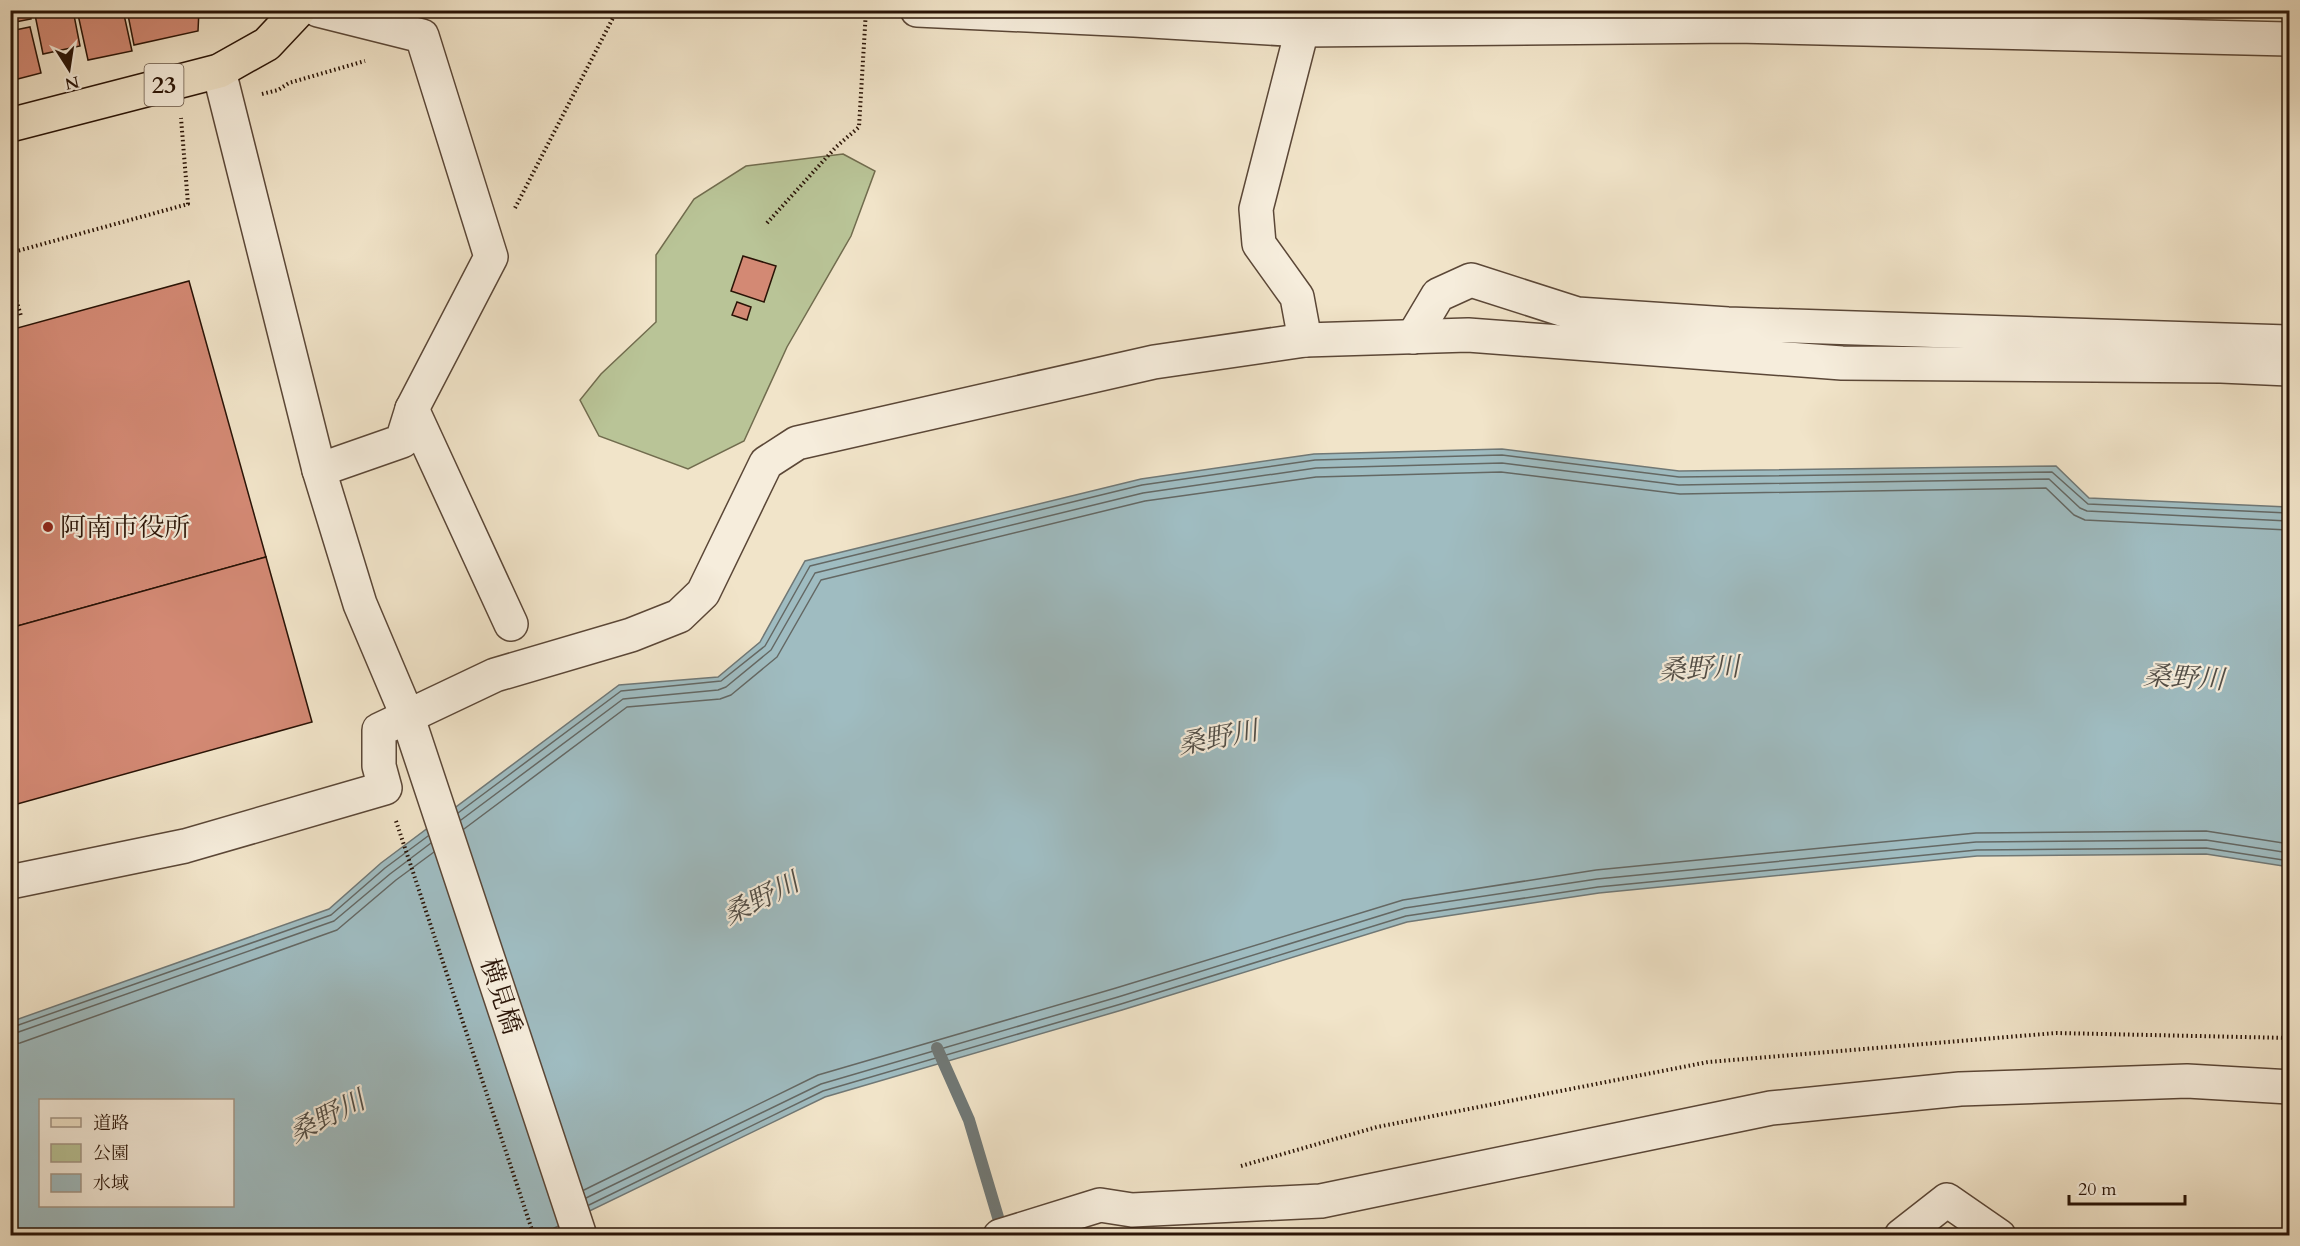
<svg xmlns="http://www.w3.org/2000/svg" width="2300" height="1246" viewBox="0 0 2300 1246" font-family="Cardo,'Noto Serif JP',serif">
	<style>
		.green { fill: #b9c497; stroke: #716c4e; stroke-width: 1.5 }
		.water { fill: #9fbcc1; stroke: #707876; stroke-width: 1.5; fill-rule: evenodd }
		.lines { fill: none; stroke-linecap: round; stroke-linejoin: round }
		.shore { stroke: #646864; stroke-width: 1.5 }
		.stream { stroke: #707876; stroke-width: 12 }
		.building { fill: #d38974; stroke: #291306; stroke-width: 1.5 }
		.minor-casing { stroke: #5b4737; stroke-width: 36 }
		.major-casing { stroke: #291306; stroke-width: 36 }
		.path { stroke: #291306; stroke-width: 4; stroke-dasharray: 1.5 3; stroke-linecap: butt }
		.minor { stroke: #f6eddc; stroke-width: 33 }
		.major { stroke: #f1e4c9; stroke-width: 33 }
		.poi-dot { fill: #8f2418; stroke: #f6eddc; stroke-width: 2 }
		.labels { text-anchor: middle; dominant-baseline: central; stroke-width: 4.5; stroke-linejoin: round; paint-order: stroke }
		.shield { fill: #f6eddc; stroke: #665446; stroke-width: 1.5 }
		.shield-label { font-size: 24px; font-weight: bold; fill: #291306 }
		.poi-label { font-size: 26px; fill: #291306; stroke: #f6eddc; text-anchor: start }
		.street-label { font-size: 26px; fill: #291306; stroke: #f6eddc }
		.water-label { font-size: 27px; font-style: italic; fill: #524e47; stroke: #f6eddc }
	</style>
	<rect width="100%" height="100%" fill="#f1e4c9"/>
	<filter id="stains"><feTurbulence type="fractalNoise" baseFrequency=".00333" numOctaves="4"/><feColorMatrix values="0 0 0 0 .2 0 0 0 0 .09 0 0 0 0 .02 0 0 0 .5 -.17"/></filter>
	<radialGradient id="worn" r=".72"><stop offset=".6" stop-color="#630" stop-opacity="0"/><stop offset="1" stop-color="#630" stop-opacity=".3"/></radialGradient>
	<!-- green -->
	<polygon class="green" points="843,154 875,171 851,236 787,347 744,441 688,469 599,436 580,400 601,374 656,322 656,255 694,199 746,166"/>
	<!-- water -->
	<path class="water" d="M 1502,449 L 1679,471 L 2056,466 L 2089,498 L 2289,507 L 2289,867 L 2206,854 L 1977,856 L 1599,893 L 1407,922 L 1122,1010 L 825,1097 L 540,1235 L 11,1235 L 10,1022 L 329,909 L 381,863 L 619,685 L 718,677 L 760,642 L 805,561 L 1141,479 L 1314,454 ZM 40,1100 L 232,1100 L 232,1206 L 40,1206 Z"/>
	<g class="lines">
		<!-- shore -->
		<g class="shore">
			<polyline points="458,813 621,691 721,681 765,646 810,566 1142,485 1315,460 1502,455 1679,477 2052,472 2088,504 2290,513"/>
			<polyline points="461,820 623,699 718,690 726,687 771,650 815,573 1143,493 1316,468 1502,463 1679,485 2049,479 2080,508 2087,511 2290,521"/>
			<polyline points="464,829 627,707 720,699 731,695 777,657 821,580 1145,501 1316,477 1501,472 1680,494 2046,488 2074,515 2085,520 2290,530"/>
			<polyline points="10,1028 331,915 385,868 428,836"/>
			<polyline points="10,1035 334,921 390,874 431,843"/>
			<polyline points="10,1044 20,1043 337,930 396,880 434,852"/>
			<polyline points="584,1190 818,1075 1116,988 1403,900 1596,870 1976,833 2206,831 2290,844"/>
			<polyline points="586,1198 821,1084 1118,997 1405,908 1597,879 1976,842 2206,840 2290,853"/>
			<polyline points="589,1205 823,1091 1121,1004 1406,916 1598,887 1977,850 2206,848 2290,861"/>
		</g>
		<!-- stream -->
		<polyline class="stream" points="937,1048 969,1120 1003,1234"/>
	</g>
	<!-- building -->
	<g class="building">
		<polygon points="10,10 29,10 31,19 10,23"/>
		<polygon points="34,10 73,10 80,46 43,54"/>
		<polygon points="77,10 123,10 132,51 88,60"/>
		<polygon points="127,10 199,10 198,31 134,45"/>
		<polygon points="30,27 41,73 10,81 10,31"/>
		<polygon points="743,256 776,266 764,302 731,291"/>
		<polygon points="189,281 266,557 10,628 10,330"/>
		<polygon points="737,302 751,307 747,320 732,315"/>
		<polygon points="266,557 312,722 10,806 10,628"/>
	</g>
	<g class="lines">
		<defs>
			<g id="minor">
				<polyline points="318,10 422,36 491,257 412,409 402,441 319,470"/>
				<polyline points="917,10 1134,20 1302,30 1736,26 2290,39"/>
				<polyline points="1305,10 1302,30 1256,209 1259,244 1297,297 1305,340"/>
				<polyline points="219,71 319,470 360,604 407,715 580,1236"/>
				<polyline points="1413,337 1438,295 1471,280 1577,314 1728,324 2290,342"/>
				<polyline points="412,409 511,624"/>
				<polyline points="10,882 185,846 385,788 379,766 379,730 495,675 631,635 679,616 703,593 766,463 797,443 1154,362 1305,340 1468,335 1842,363 2221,366 2290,369"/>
				<polyline points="1000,1236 1100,1205 1132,1210 1321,1201 1771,1108 1960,1089 2187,1081 2290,1087"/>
				<polyline points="1901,1236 1947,1200 1999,1236"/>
			</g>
			<polyline id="major" points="10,125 219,71 267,44 299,10"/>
		</defs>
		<!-- minor casing -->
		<use href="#minor" class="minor-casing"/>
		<!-- major casing -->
		<use href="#major" class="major-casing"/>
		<!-- path -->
		<g class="path">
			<polyline points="262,94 278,90 289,83 365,61"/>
			<polyline points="515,208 617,10"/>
			<polyline points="767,223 836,147 859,127 866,10"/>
			<polyline points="10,253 188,204 181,118"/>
			<polyline points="10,279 21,316"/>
			<polyline points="396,821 534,1236"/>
			<polyline points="1241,1166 1377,1127 1708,1062 2056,1033 2290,1038"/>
		</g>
		<!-- minor -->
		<use href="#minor" class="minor"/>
		<!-- major -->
		<use href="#major" class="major"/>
	</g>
	<!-- markers -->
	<circle class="poi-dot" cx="48" cy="527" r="6"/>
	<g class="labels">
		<!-- shield labels -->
		<rect class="shield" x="144.5" y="64" width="39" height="42" rx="4.5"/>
		<g class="shield-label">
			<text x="164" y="85">23</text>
		</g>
		<!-- poi labels -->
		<g class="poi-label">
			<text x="60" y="527">阿南市役所</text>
		</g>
		<!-- street labels -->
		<g class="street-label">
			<text transform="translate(501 996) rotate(72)">横見橋</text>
		</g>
		<!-- water labels -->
		<g class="water-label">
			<text transform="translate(1699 669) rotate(-3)">桑野川</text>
			<text transform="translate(2184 678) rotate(3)">桑野川</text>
			<text transform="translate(1218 738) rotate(-11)">桑野川</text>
			<text transform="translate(761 899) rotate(-27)">桑野川</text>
			<text transform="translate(327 1117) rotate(-27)">桑野川</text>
		</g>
	</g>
	<!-- margin -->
	<rect width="2300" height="1246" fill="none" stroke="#f1e4c9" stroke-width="36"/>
	<rect x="12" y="12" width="2276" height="1222" fill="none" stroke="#291306" stroke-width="3"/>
	<rect x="18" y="18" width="2264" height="1210" fill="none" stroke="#291306" stroke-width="1.5"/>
	<!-- legend -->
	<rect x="39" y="1099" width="195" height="108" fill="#f6eddc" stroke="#a49686" stroke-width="1.5"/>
	<rect x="51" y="1118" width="30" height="9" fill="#f1e4c9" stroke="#a49686" stroke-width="1.5"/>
	<text x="93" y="1129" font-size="18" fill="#291306">道路</text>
	<rect x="51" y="1144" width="30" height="18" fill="#b9c497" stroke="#a49686" stroke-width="1.5"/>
	<text x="93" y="1159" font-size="18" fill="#291306">公園</text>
	<rect x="51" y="1174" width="30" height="18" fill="#9fbcc1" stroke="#a49686" stroke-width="1.5"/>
	<text x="93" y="1189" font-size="18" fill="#291306">水域</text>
	<!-- north arrow -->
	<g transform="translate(69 69) rotate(168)" stroke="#f6eddc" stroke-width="4.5" paint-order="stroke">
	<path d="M0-4.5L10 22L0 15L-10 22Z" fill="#291306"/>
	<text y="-9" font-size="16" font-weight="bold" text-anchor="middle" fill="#291306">N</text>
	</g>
	<!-- scale -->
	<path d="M2069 1195v9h116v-9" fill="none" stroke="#291306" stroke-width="3"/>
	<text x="2078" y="1195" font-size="18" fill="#291306" stroke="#f6eddc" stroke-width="4.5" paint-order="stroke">20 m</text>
	<rect width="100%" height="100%" filter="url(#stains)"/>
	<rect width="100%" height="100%" fill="url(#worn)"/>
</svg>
